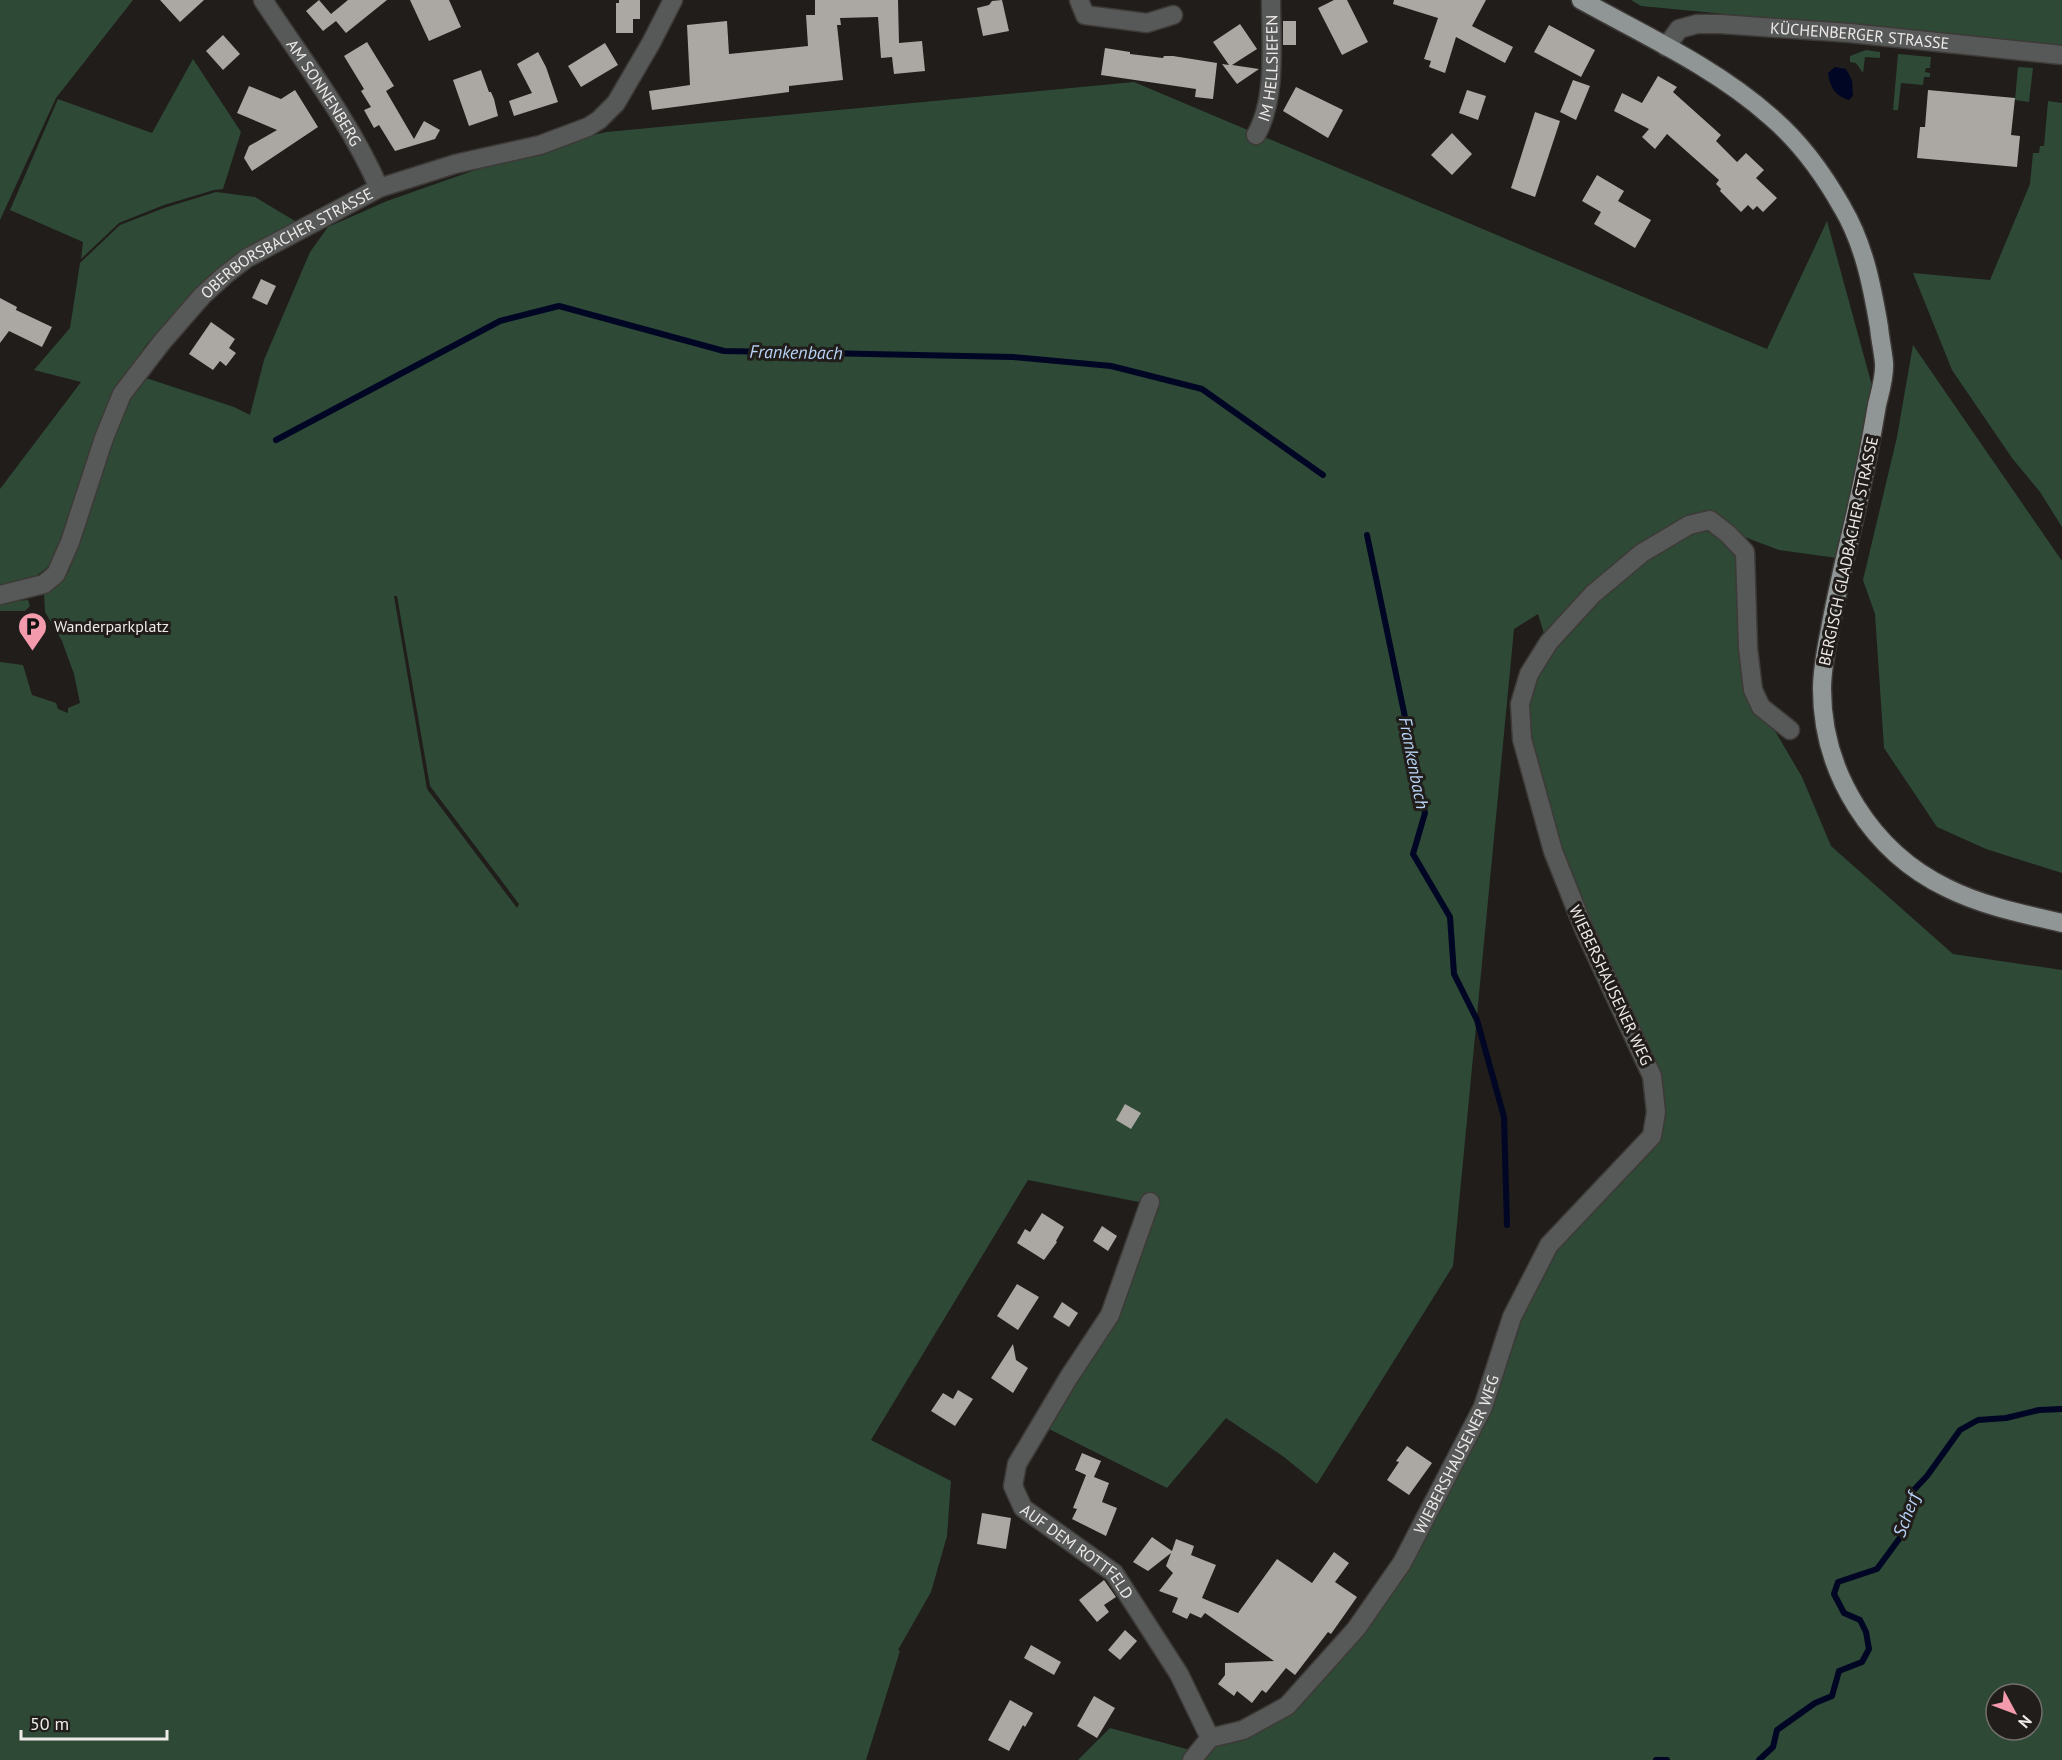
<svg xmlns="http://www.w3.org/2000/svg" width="2062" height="1760" viewBox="0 0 2062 1760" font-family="'PT Sans',sans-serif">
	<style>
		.green { fill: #2e4936; fill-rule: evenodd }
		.water { fill: #000624 }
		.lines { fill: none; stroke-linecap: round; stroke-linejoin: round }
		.stream { stroke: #000624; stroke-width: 6 }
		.building { fill: #aba8a3 }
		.minor-casing { stroke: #3d3a37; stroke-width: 21 }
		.major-casing { stroke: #3d3a37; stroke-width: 21 }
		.minor { stroke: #575959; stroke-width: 18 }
		.major { stroke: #909696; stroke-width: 18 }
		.labels { text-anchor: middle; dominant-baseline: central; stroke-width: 6; stroke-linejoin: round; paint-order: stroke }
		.street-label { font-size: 16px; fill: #edeae8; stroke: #201d1a }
		.poi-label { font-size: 16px; fill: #edeae8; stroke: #201d1a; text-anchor: start }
		.water-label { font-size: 18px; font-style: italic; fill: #b8d3f8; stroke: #201d1a }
	</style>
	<rect width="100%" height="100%" fill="#201d1a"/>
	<!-- green -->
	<g class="green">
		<polygon points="0,0 133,0 56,98 0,220"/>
		<polygon points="1631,0 2062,0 2062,46 1641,6"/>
		<polygon points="1866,50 1880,52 1880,58 1865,57 1863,73 1856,63 1850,62 1850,56"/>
		<polygon points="1898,54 1931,57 1930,68 1926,68 1925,72 1930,73 1930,77 1924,77 1923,85 1901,83 1898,110 1893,110"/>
		<polygon points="193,59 241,132 223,189 214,190 164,205 119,223 81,259 83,242 10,210 58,99 152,133"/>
		<polygon points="2018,67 2033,68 2029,102 2015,100"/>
		<path d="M 1134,82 L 1767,349 L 1827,221 L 1874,393 L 1837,558 L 1779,550 L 1694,518 L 1598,577 L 1545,637 L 1538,614 L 1514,629 L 1453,1266 L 1317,1484 L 1284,1457 L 1226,1418 L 1167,1488 L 1041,1425 L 1110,1315 L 1149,1204 L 1028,1180 L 871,1440 L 951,1481 L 947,1536 L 931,1592 L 898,1650 L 900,1651 L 866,1760 L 0,1760 L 0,662 L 23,665 L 32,695 L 56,703 L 58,709 L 68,713 L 68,708 L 80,703 L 74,674 L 62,641 L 45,612 L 44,593 L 51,589 L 69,571 L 109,451 L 131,396 L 143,377 L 234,407 L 250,415 L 264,360 L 310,252 L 328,227 L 387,201 L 543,146 L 607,132 ZM 394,596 L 397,596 L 430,786 L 519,904 L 517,908 L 427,789 Z"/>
		<polygon points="2048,101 2062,103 2062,527 2040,492 2012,458 1952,370 1913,273 1990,280 2030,184 2033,153 2039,153 2040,146 2044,146"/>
		<polygon points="216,192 255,197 300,224 196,290 146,345 117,389 54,562 35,577 0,585 0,489 81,382 34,370 70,328 80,263 120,225 164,208"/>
		<polygon points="1913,345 2062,561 2062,873 1986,849 1937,827 1884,748 1875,614 1863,580 1897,437"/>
		<path d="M 1689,525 L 1728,534 L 1745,552 L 1761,707 L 1802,777 L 1831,846 L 1953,954 L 2062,970 L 2062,1760 L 1189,1760 L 1192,1756 L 1291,1711 L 1438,1498 L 1551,1247 L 1623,1182 L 1658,1112 L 1584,929 L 1520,704 L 1549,642 ZM 1996,1694 L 2032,1694 L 2032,1730 L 1996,1730 Z"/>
		<polygon points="28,600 30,606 25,611 0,611 0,602"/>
		<polygon points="1110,1728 1190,1750 1183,1760 1078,1760"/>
	</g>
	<!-- water -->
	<path class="water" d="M 1835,67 L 1846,69 L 1852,80 L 1853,96 L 1849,100 C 1835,96 1830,87 1828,73 Z"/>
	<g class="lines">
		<!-- stream -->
		<g class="stream">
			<polyline points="276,440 500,321 559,306 724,351 1013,357 1111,366 1202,389 1323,475"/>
			<polyline points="1367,535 1425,813 1413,854 1450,917 1454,974 1477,1020 1504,1117 1507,1225"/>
			<polyline points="1656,1760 1667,1760"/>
			<polyline points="1759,1760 1773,1747 1777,1730 1815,1703 1832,1696 1839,1671 1862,1662 1869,1649 1866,1632 1860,1620 1844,1613 1834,1594 1838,1582 1877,1569 1902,1535 1911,1493 1927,1476 1960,1430 1978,1420 2006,1418 2039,1410 2062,1409"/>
		</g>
	</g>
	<!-- building -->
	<g class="building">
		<polygon points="160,0 204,0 180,22"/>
		<polygon points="319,0 331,14 348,0 387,0 346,33 336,21 323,31 306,11"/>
		<polygon points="410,0 449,0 461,27 429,41"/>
		<polygon points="619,0 640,0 640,19 633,19 633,33 616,33 616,3 619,3"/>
		<polygon points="815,0 898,0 899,43 922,41 925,71 894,74 892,57 881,58 878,17 840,18 841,25 837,25 843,80 789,86 789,92 652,110 649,91 690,85 687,25 727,21 729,54 808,46 806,15 815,15"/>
		<polygon points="1002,0 1009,31 983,36 977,8 989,5 992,1"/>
		<polygon points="1334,0 1347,0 1368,42 1342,55 1318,8"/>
		<polygon points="1394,0 1486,0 1472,26 1513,47 1505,63 1456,37 1445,73 1429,67 1431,61 1424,59 1438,18 1393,4"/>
		<rect x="1283" y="21" width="13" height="24"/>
		<polygon points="1240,24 1257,49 1232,65 1259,69 1237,84 1222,64 1229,65 1213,42"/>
		<polygon points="1549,25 1595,50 1581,77 1534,52"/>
		<polygon points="223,35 240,54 223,70 206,51"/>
		<polygon points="367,42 394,86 386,91 414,139 424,121 440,130 435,139 395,151 379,125 374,128 364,110 371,107 361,91 364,89 344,56"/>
		<polygon points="605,43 618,65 581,87 568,66"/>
		<polygon points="1105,48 1130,52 1130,54 1163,58 1164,56 1173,56 1217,63 1213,99 1195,97 1196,89 1101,75"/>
		<polygon points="538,52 546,67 558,102 514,116 509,101 532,93 517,64"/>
		<polygon points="481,70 489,92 491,92 494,99 498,116 469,126 453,80"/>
		<polygon points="1658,76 1677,87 1673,92 1721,135 1716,141 1737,162 1746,153 1764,170 1756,178 1777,198 1763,212 1757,206 1753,210 1748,205 1741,212 1720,191 1721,189 1716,184 1719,180 1667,134 1655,149 1642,137 1649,129 1614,111 1622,93 1642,103"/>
		<polygon points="1573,80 1590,86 1576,120 1560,112"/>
		<polygon points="249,86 281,99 295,90 318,127 252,171 244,158 249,146 277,130 237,113"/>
		<polygon points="1296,87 1343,110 1328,138 1283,111"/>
		<polygon points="1467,90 1486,96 1478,120 1459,113"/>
		<polygon points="1928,90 2015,98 2011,135 2020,136 2017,167 1917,158 1920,127 1925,127"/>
		<polygon points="1535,112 1560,121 1535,197 1511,188"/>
		<polygon points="1452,133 1472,154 1452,175 1431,155"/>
		<polygon points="1597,175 1624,191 1618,201 1651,220 1635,248 1594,224 1601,212 1582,201"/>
		<polygon points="261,279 276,286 267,305 252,298"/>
		<polygon points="0,298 17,307 16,310 52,327 42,347 9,331 0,343"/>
		<polygon points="211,322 235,339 229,348 236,353 226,366 220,361 213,370 189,354"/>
		<polygon points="1125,1104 1141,1113 1131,1129 1116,1120"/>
		<polygon points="1042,1213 1064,1227 1056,1241 1057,1242 1044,1260 1017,1243 1025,1229 1030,1232"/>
		<polygon points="1102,1226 1117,1236 1108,1251 1093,1241"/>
		<polygon points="1017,1284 1039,1297 1018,1330 997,1316"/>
		<polygon points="1062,1302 1078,1313 1069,1327 1053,1317"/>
		<polygon points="1013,1344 1016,1360 1028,1368 1013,1393 991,1378"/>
		<polygon points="958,1390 973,1399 955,1426 931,1411 943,1393 953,1399"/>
		<polygon points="1407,1446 1432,1463 1409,1495 1387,1480 1399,1462 1396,1461"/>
		<polygon points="1082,1453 1101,1461 1094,1477 1109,1483 1102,1502 1117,1508 1106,1536 1072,1519 1077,1509 1073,1508 1086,1475 1075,1470"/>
		<polygon points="982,1513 1011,1518 1006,1549 977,1544"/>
		<polygon points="1152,1537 1172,1551 1176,1539 1194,1546 1191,1555 1216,1565 1202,1598 1238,1613 1277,1559 1312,1583 1334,1552 1349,1563 1335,1582 1357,1597 1331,1634 1328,1632 1295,1675 1286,1668 1266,1693 1262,1690 1252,1703 1237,1691 1234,1696 1218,1684 1225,1675 1225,1663 1274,1661 1205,1613 1201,1618 1190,1613 1187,1619 1172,1612 1178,1598 1159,1591 1173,1573 1166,1566 1171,1553 1148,1571 1133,1562"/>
		<polygon points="1104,1580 1116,1597 1104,1605 1109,1612 1097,1622 1079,1600"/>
		<polygon points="1125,1630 1137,1641 1120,1660 1108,1650"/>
		<polygon points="1031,1645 1061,1662 1054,1675 1024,1658"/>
		<polygon points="1094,1696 1115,1708 1097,1738 1077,1726"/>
		<polygon points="1010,1700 1033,1713 1025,1727 1023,1725 1009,1751 988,1740"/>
	</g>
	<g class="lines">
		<defs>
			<g id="minor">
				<path id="s1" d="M 263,0 C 303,61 350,121 379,188"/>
				<polyline points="1079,0 1085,15 1147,23 1173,15"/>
				<path id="s2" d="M 1666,47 L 1679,29 L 1697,24 L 1720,24 L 1850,33 L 2062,55"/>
				<path id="s3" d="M 1256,135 C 1277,98 1271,42 1271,0"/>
				<path id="s4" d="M 0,595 L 44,584 L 56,574 L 70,542 L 104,438 L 122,394 L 162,342 L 202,296 L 225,275 L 247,258 L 379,188 L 455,164 L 540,145 L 588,127 L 599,120 L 616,103 L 651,43 L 673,0"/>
				<path id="s5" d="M 1150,1202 L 1110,1315 L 1069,1377 L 1017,1464 L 1013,1486 L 1023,1508 L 1114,1573 L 1179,1674 L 1210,1738"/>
				<path id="s6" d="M 1192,1760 L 1210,1738 L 1243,1730 L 1287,1706 L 1356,1629 L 1402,1563 L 1483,1407 L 1512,1317 L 1549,1245 L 1652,1136 L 1656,1112 L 1652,1076 L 1584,929 L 1553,851 L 1522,739 L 1520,704 L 1529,674 L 1549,642 L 1593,594 L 1642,553 L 1689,525 L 1710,520 L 1728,534 L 1745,552 L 1748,648 L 1753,690 L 1761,707 L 1790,730"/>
			</g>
			<path id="major" d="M 1581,0 C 1646,36 1716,68 1771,117 C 1799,141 1824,175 1842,207 C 1864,244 1872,286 1879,327 C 1880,339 1883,351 1884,363 C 1885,377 1880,392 1877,405 C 1871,441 1864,476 1856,511 C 1847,551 1837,590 1830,629 C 1826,649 1822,669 1822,689 C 1822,773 1872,852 1947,888 C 1983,906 2023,914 2062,923"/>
		</defs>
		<!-- minor casing -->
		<use href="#minor" class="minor-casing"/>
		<!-- major casing -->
		<use href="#major" class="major-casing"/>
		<!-- minor -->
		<use href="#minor" class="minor"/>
		<!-- major -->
		<use href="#major" class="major"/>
	</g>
	<!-- icons -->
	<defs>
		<symbol id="parking-pin" viewBox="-11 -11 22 30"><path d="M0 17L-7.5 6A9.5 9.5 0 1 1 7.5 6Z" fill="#f39aac" stroke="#201d1a"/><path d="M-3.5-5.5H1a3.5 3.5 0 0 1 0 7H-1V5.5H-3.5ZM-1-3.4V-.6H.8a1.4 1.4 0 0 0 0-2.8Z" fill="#111"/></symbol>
	</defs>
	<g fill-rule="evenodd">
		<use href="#parking-pin" x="16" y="610" width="33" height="45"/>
	</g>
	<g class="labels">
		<!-- street labels -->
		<g class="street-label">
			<text stroke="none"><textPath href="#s2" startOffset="204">KÜCHENBERGER STRASSE</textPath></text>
			<text stroke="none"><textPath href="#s3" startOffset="69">IM HELLSIEFEN</textPath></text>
			<text stroke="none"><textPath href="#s1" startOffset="111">AM SONNENBERG</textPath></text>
			<text stroke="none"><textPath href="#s4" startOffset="480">OBERBORSBACHER STRASSE</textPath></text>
			<text transform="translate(1848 551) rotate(-78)">BERGISCH GLADBACHER STRASSE</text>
			<text transform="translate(1611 985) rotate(65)">WIEBERSHAUSENER WEG</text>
			<text stroke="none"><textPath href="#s6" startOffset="418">WIEBERSHAUSENER WEG</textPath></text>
			<text stroke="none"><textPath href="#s5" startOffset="412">AUF DEM ROTTFELD</textPath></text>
		</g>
		<!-- poi labels -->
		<g class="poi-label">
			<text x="54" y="626">Wanderparkplatz</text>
		</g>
		<!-- water labels -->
		<g class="water-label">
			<text transform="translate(796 352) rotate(1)">Frankenbach</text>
			<text transform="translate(1414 763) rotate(79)">Frankenbach</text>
			<text transform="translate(1906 1515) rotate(-70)">Scherf</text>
		</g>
	</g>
	<!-- north arrow -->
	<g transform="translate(2014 1712) rotate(131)"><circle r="28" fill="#201d1a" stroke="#726f6c" stroke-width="1.5"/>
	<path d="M0-4.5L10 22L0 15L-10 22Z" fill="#f39aac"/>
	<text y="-9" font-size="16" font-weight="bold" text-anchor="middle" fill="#edeae8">N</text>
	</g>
	<!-- scale -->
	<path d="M21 1730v9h146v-9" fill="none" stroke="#edeae8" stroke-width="3"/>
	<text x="30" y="1730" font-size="18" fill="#edeae8" stroke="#201d1a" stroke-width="4.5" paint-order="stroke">50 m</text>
</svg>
